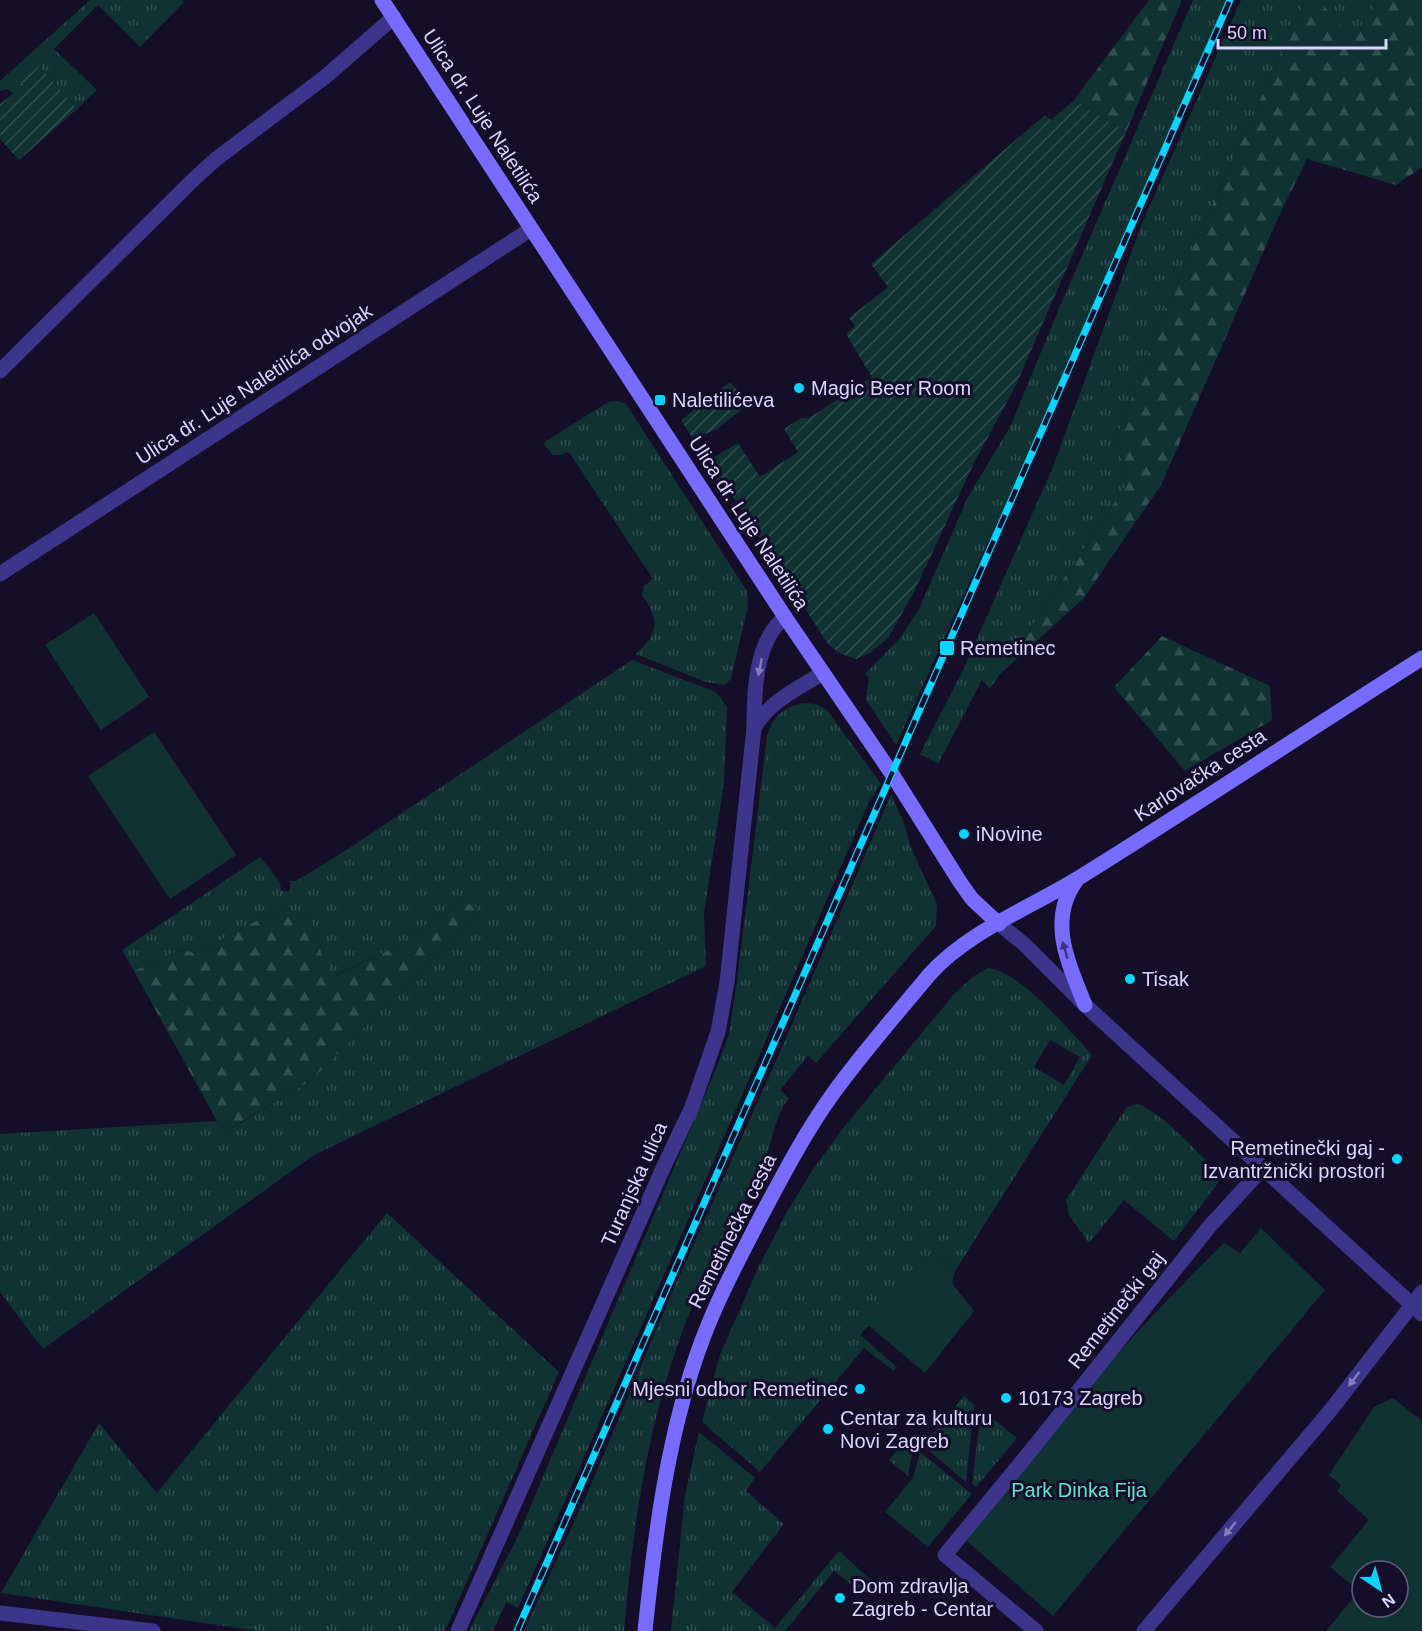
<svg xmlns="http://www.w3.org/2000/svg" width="1422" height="1631" viewBox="0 0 1422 1631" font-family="Helvetica,sans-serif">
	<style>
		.grass { fill: url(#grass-tufts); fill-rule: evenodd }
		.forest { fill: url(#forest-firs) }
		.park { fill: #103233; fill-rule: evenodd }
		.garden { fill: url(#garden-furrows) }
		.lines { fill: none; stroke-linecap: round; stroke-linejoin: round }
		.minor { stroke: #3d358b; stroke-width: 15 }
		.tertiary { stroke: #3d358b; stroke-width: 15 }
		.secondary { stroke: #786cff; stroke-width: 15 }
		.rail-casing { stroke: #01d8ff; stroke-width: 7 }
		.rail { stroke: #140e28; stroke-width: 4.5; stroke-dasharray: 14; stroke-linecap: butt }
		.oneway { fill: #857dbf }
		.oneway2 { fill: #3c347e }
		.poi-dot { fill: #01d8ff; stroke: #140e28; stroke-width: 2 }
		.labels { text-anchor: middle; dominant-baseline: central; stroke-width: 6; stroke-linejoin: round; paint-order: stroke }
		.street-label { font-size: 20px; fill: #dcd5ff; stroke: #140e28 }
		.poi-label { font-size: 20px; fill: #dcd5ff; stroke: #140e28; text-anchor: start }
		.park-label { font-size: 20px; fill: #58e9cc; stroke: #140e28 }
	</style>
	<defs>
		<pattern id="grass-tufts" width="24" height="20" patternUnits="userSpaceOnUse" patternTransform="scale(1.5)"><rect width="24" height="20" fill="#103233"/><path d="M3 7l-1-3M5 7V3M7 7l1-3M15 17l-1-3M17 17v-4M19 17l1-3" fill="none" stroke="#324f52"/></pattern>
		<pattern id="forest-firs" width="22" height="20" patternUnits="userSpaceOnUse" patternTransform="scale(1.5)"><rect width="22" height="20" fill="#103233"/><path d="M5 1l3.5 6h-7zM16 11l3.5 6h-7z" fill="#324f52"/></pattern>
		<pattern id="garden-furrows" width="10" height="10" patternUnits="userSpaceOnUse" patternTransform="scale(1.5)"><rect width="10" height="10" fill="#103233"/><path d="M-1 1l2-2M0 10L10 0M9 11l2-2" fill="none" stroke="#324f52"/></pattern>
	</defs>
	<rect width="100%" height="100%" fill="#140e28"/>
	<!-- grass -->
	<g class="grass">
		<polygon points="90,0 182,0 184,2 140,47 98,5 54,49 97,90 77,109 39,66 21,82 24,85 13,94 7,89 0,91 0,81"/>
		<polygon points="1193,0 1230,0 1100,295 896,745 866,700 869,677 865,674 900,638 919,609 968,497 1010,427 1058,311"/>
		<polygon points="1241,0 1305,0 1163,314 1117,437 1129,481 990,689 982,680 938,764 920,754 964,668 1053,467 1141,226"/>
		<polygon points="1319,0 1378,0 1352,40"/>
		<path d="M 618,401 L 626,404 L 747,591 L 748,606 L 731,679 L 724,685 L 706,682 L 636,654 C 659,634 660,619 642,595 L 644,586 L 653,579 L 569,452 L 560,455 L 553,455 L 543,443 L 608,402 Z"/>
		<polygon points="632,660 716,692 727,707 724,783 704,913 706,966 314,1155 43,1349 0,1292 0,1134 217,1121 230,1129 310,1081 476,915 476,908 461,901 392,949 333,976 322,955 311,919 286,909 258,920 197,953 180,950 134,971 122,950 260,857 280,882 281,891 290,891 290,881 296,881 348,849"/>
		<path d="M 804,703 L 816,704 L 827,710 L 881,784 L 869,802 L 702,1188 L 518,1608 L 506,1602 L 493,1631 L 469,1631 L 517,1538 L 718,1064 L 729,1034 L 737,981 L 767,736 C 773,716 784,707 804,703 Z"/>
		<path d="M 891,795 L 903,820 L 911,848 L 937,904 L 936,926 L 816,1063 L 808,1056 L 780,1090 L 789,1098 C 774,1116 772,1148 761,1170 C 736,1216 709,1263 690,1312 C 649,1412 633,1524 624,1631 L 524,1631 L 587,1494 L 671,1295 L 779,1054 Z"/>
		<path d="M 988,968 C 1021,972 1069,1030 1092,1055 L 955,1271 L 933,1252 L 860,1335 L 897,1367 L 894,1371 L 864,1348 L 760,1472 L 702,1422 L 720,1355 L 758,1268 L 788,1210 L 812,1171 L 843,1128 L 955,993 L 974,976 ZM 1050,1040 L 1080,1057 L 1064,1085 L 1034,1067 Z"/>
		<path d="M 1136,1104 C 1157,1107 1200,1155 1217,1171 L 1219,1177 L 1218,1183 L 1174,1241 L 1124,1200 L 1089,1243 L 1069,1215 L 1066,1200 L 1126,1108 Z"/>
		<polygon points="387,1213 559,1372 445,1631 257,1631 1,1593 99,1423 157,1493"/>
		<polygon points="964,1396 974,1405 966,1482 923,1446"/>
		<polygon points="981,1409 1017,1438 976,1487 972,1484"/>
		<polygon points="699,1432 755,1478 746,1491 784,1524 732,1592 775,1628 839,1551 872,1581 862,1593 834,1571 785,1631 671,1631 685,1495"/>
		<polygon points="905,1440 913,1448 908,1476 889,1460"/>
		<polygon points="920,1452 972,1494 928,1547 885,1512 913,1478"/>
	</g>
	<!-- forest -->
	<g class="forest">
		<polygon points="1149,0 1182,0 1126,132 1074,100"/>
		<polygon points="1305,0 1319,0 1352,39 1378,0 1422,0 1422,167 1396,185 1307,159 1279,216 1161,485 1084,598 999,675 1129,481 1117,437 1163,314"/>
		<polygon points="1162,636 1270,686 1272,720 1185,771 1114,687"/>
		<polygon points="461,901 476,907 476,915 310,1081 229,1129 217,1121 134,971 180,950 197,953 258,920 286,909 311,919 322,955 334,976 392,949"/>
	</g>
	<!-- park -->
	<g class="park">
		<polygon points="94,613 149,697 101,730 45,645"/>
		<polygon points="154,732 236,855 170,899 88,776"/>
		<path d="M 1261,1228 L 1325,1290 L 1053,1616 L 961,1536 C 1044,1435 1130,1335 1224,1243 L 1240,1253 Z"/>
		<polygon points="933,1252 955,1271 952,1283 974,1311 925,1373 868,1325"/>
		<path d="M 1393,1398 L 1422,1421 L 1422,1631 L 1326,1631 L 1359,1591 L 1330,1567 L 1369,1520 L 1337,1491 L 1341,1485 L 1329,1475 L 1374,1407 ZM 1362,1571 L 1398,1571 L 1398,1607 L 1362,1607 Z"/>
	</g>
	<!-- garden -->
	<g class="garden">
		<polygon points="39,66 77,109 19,160 0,139 0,104 24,85 21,81"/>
		<polygon points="1074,100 1126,132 1016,385 974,463 913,594 888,638 870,653 856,659 839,653 828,644 709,460 738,443 760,477 798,452 784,429 801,418 809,418 872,377 846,334 855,326 849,318 888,287 871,264 1045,115 1051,120"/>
		<polygon points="730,382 750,403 717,429 693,439 681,420"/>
	</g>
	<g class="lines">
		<!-- minor -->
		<g class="minor">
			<polyline points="0,371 195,178 216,159 325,77 394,17"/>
			<polyline points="0,574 531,229"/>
			<path d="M 754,728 C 770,701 797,689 823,673"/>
			<polyline points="0,1613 153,1631"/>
			<path d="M 458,1631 L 664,1166 L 692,1107 L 718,1032 L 727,982 L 754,728 C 754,692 755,641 785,617"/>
			<polyline points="1036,1631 945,1555 1033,1448 1209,1227 1262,1169"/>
			<polyline points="1144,1631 1330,1411 1422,1292"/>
		</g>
		<!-- tertiary -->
		<polyline class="tertiary" points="999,924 1024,944 1085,1005 1422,1314"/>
		<!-- secondary -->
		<g class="secondary">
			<polyline points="382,0 785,617 892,774 960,882 972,899 999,924"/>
			<path d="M 1076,881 C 1047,921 1069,964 1085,1005"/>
			<path d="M 645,1631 C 655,1534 668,1430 703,1338 C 718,1298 739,1259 759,1220 C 782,1177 804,1134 832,1095 C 862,1053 896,1015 929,975 C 966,933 1029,908 1077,879 C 1193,807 1307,731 1422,658"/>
		</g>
		<defs>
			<polyline id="rail" points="517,1631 1230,0"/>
		</defs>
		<!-- rail casing -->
		<use href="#rail" class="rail-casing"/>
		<!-- rail -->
		<use href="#rail" class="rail"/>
	</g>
	<!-- one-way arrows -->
	<defs><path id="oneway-solid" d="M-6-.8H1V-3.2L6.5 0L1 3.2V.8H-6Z" transform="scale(1.5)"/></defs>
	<g class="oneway">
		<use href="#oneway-solid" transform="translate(760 667) rotate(102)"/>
		<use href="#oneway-solid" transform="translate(1354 1379) rotate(127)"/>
		<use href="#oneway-solid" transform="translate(1230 1529) rotate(130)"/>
	</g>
	<use class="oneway2" href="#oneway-solid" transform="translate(1065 950) rotate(-106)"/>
	<!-- markers -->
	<g class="poi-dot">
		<circle cx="799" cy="388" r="6"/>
		<rect x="654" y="394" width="12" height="12" rx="3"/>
		<rect x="939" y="640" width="16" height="16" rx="3"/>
		<circle cx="964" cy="834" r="6"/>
		<circle cx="1130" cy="979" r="6"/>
		<circle cx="1397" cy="1159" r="6"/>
		<circle cx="860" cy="1389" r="6"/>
		<circle cx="1006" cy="1398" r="6"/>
		<circle cx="828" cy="1429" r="6"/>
		<circle cx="840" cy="1598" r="6"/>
	</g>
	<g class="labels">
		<!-- street labels -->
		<g class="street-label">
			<text transform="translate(483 116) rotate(57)">Ulica dr. Luje Naletilića</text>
			<text transform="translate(254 384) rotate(-33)">Ulica dr. Luje Naletilića odvojak</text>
			<text transform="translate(749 523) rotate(57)">Ulica dr. Luje Naletilića</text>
			<text transform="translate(1200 775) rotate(-33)">Karlovačka cesta</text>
			<text transform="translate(634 1184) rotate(-66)">Turanjska ulica</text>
			<text transform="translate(732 1231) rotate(-63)">Remetinečka cesta</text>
			<text transform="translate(1116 1310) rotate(-52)">Remetinečki gaj</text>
		</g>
		<!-- poi labels -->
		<g class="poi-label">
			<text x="811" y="388">Magic Beer Room</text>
			<text x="672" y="400">Naletilićeva</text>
			<text x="960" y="648">Remetinec</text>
			<text x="976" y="834">iNovine</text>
			<text x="1142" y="979">Tisak</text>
			<text x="1385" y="1148" text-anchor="end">Remetinečki gaj -<tspan x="1385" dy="23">Izvantržnički prostori</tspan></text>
			<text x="848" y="1389" text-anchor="end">Mjesni odbor Remetinec</text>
			<text x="1018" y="1398">10173 Zagreb</text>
			<text x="840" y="1418">Centar za kulturu<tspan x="840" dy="23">Novi Zagreb</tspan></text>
			<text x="852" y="1586">Dom zdravlja<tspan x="852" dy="23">Zagreb - Centar</tspan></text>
		</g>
		<!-- park labels -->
		<g class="park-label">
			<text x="1079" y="1490">Park Dinka Fija</text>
		</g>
	</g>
	<!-- north arrow -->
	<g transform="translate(1380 1589) rotate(144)"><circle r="28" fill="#140e28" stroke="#645e7e" stroke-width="1.5"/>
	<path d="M0-4.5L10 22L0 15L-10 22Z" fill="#01d8ff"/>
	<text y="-9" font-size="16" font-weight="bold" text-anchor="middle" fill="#dcd5ff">N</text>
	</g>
	<!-- scale -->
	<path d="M1218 39v9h168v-9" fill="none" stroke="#dcd5ff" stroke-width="3"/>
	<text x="1227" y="39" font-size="18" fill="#dcd5ff" stroke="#140e28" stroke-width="4.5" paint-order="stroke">50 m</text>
</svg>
